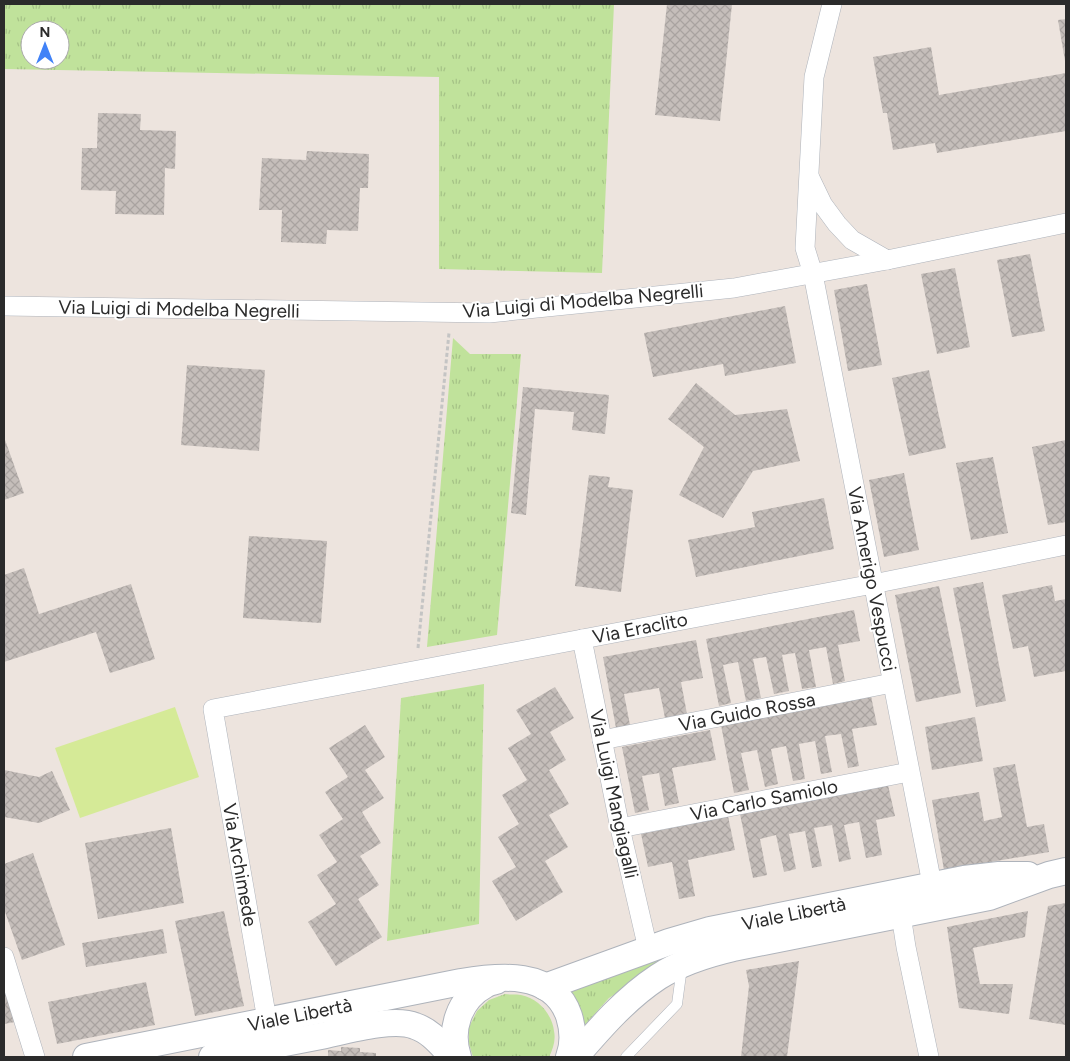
<svg xmlns="http://www.w3.org/2000/svg" width="1070" height="1061" viewBox="0 0 1070 1061" font-family="Figtree,sans-serif">
	<style>
		.grass { fill: url(#grass-tufts); fill-rule: evenodd }
		.pitch { fill: #d5ea97 }
		.building { fill: url(#building-cross-hatch) }
		.lines { fill: none; stroke-linecap: round; stroke-linejoin: round }
		.service-casing { stroke: #aeb3bb; stroke-width: 11 }
		.minor-casing { stroke: #aeb3bb; stroke-width: 20 }
		.secondary-casing { stroke: #aeb3bb; stroke-width: 28 }
		.path { stroke: #c4c4c4; stroke-width: 3; stroke-dasharray: 4 2.5; stroke-linecap: butt }
		.service { stroke: #fff; stroke-width: 10 }
		.minor { stroke: #fff; stroke-width: 19 }
		.secondary { stroke: #fff; stroke-width: 26 }
		.labels { text-anchor: middle; dominant-baseline: central; stroke-width: 4; stroke-linejoin: round; paint-order: stroke }
		.street-label { font-size: 19px; fill: #2b2b2b; stroke: #fff }
	</style>
	<defs>
		<pattern id="grass-tufts" width="24" height="20" patternUnits="userSpaceOnUse" patternTransform="scale(1.25)"><rect width="24" height="20" fill="#c0e29b"/><path d="M3 7l-1-3M5 7V3M7 7l1-3M15 17l-1-3M17 17v-4M19 17l1-3" fill="none" stroke="#a5c286"/></pattern>
		<pattern id="building-cross-hatch" width="8" height="8" patternUnits="userSpaceOnUse" patternTransform="scale(1.25)"><rect width="8" height="8" fill="#c5beba"/><path d="M0 0l8 8M0 8l8-8" fill="none" stroke="#a9a3a0"/></pattern>
	</defs>
	<rect width="100%" height="100%" fill="#ede4de"/>
	<!-- grass -->
	<g class="grass">
		<path d="M 4,4 L 614,4 L 602,273 L 439,269 L 439,77 L 4,69 ZM 30,30 L 60,30 L 60,60 L 30,60 Z"/>
		<polygon points="453,338 470,354 521,354 497,635 427,647"/>
		<polygon points="484,684 479,924 387,941 401,698"/>
		<polygon points="666,955 668,960 609,998 583,1027 565,990"/>
		<path d="M 505,994 C 510,995 516,994 521,995 C 538,998 552,1014 554,1031 C 556,1040 553,1049 549,1057 L 473,1057 L 469,1044 L 469,1027 L 477,1011 L 489,1000 Z"/>
	</g>
	<!-- pitch -->
	<polygon class="pitch" points="175,707 199,777 80,818 55,748"/>
	<!-- building -->
	<g class="building">
		<polygon points="667,4 732,4 720,121 655,115"/>
		<polygon points="1066,19 1066,61 1065,61 1058,20"/>
		<polygon points="931,47 939,95 1066,73 1066,131 937,153 935,143 893,150 887,113 883,113 873,57"/>
		<polygon points="98,113 141,114 140,130 176,131 175,169 165,168 164,215 115,214 116,191 81,190 82,148 97,148"/>
		<polygon points="307,151 369,154 368,188 360,188 358,231 327,230 326,244 281,242 282,210 259,210 262,158 306,160"/>
		<polygon points="1030,254 1045,331 1012,337 997,260"/>
		<polygon points="955,268 970,347 937,354 921,274"/>
		<polygon points="867,284 882,365 848,371 834,290"/>
		<polygon points="785,306 796,363 725,376 723,364 653,377 644,333"/>
		<polygon points="187,365 265,370 259,451 181,445"/>
		<polygon points="929,370 946,448 909,456 892,378"/>
		<polygon points="696,383 735,415 787,409 800,461 753,471 723,518 679,495 704,447 668,419"/>
		<polygon points="523,387 609,395 605,434 572,430 574,412 535,409 526,515 511,513"/>
		<polygon points="4,437 24,493 4,500"/>
		<polygon points="1066,440 1066,522 1048,525 1032,447"/>
		<polygon points="993,457 1008,533 971,540 956,463"/>
		<polygon points="904,473 919,550 884,557 869,480"/>
		<polygon points="589,475 610,477 608,487 633,490 621,592 575,586"/>
		<polygon points="824,498 834,549 696,577 688,540 755,527 752,512"/>
		<polygon points="249,536 327,541 321,623 243,618"/>
		<polygon points="24,568 39,614 131,584 155,659 110,673 96,632 4,662 4,575"/>
		<polygon points="983,582 1006,701 976,707 953,588"/>
		<polygon points="1052,585 1055,601 1066,599 1066,671 1034,677 1028,646 1013,649 1002,595"/>
		<polygon points="939,586 961,693 916,702 895,595"/>
		<polygon points="854,610 860,641 838,645 845,681 833,684 826,647 809,650 816,687 802,689 795,653 782,655 789,691 774,694 766,657 753,659 761,698 746,701 738,662 723,665 731,703 719,706 706,639"/>
		<polygon points="696,640 703,678 681,682 687,714 665,718 659,688 624,694 630,725 616,728 603,657"/>
		<polygon points="555,687 574,718 550,732 566,760 549,770 569,804 549,815 568,847 545,861 563,892 516,921 492,881 516,867 498,837 519,824 502,795 527,780 508,748 531,734 516,710"/>
		<polygon points="871,696 877,725 852,729 859,766 848,768 841,734 825,736 832,772 821,774 815,741 799,744 805,779 793,781 786,746 771,749 778,784 765,787 757,750 741,753 749,790 734,793 721,725"/>
		<polygon points="975,717 983,761 932,770 925,727"/>
		<polygon points="365,725 385,757 365,770 384,798 362,812 381,843 360,856 379,885 358,899 382,937 336,966 308,922 336,904 317,875 337,862 319,835 343,819 325,792 348,777 329,748"/>
		<polygon points="710,730 716,760 672,768 679,803 665,806 659,773 642,776 649,810 635,813 622,747"/>
		<polygon points="1015,764 1027,827 1044,824 1049,852 944,870 932,800 979,792 984,821 1002,817 993,768"/>
		<polygon points="4,770 39,777 52,771 70,810 39,823 4,817"/>
		<polygon points="888,785 895,816 876,820 882,855 866,858 859,822 844,825 851,859 839,862 832,825 814,828 822,866 812,868 805,831 789,834 796,869 784,872 776,835 760,839 767,875 753,878 740,814"/>
		<polygon points="728,816 735,850 688,860 695,896 679,899 672,862 648,867 641,834"/>
		<polygon points="171,828 184,903 98,919 85,843"/>
		<polygon points="33,853 65,945 22,960 4,909 4,864"/>
		<polygon points="1066,903 1066,1025 1029,1019 1048,906"/>
		<polygon points="224,911 244,1006 195,1016 175,921"/>
		<polygon points="1028,911 1025,937 973,948 980,984 1013,984 1009,1014 959,1008 947,927"/>
		<polygon points="163,929 167,953 86,967 82,943"/>
		<polygon points="799,961 787,1057 741,1057 749,986 746,970"/>
		<polygon points="4,975 15,1022 4,1024"/>
		<polygon points="146,982 155,1025 57,1044 48,1002"/>
		<polygon points="341,1047 360,1048 360,1052 376,1053 376,1057 328,1057 328,1050 341,1051"/>
	</g>
	<g class="lines">
		<defs>
			<polyline id="service" points="626,1057 677,1004 682,967"/>
			<g id="minor">
				<polyline points="832,4 814,77 805,248 813,274 932,884"/>
				<polyline points="810,178 823,205 837,224 852,240 887,260"/>
				<polyline points="4,306 489,313 734,288 887,260 1066,223"/>
				<polyline points="582,639 620,828 648,949"/>
				<polyline points="602,740 892,683"/>
				<polyline points="620,828 909,772"/>
				<polyline points="901,915 906,947 929,1057"/>
				<polyline points="4,957 35,1057"/>
				<polyline points="267,1020 213,709 873,584 1066,545"/>
			</g>
			<g id="secondary">
				<path id="s1" d="M 545,987 L 669,942 L 710,930 L 964,879 L 999,875 L 1028,875"/>
				<path id="s2" d="M 86,1057 L 461,982 C 498,976 553,969 569,1016 C 573,1029 574,1044 569,1057"/>
				<path d="M 212,1057 C 248,1050 284,1043 321,1036 C 345,1031 393,1017 415,1026 C 431,1031 442,1046 453,1057"/>
				<path d="M 458,1057 C 449,1030 459,999 485,985 C 488,983 492,982 496,981"/>
				<path d="M 575,1057 C 600,1028 626,998 658,977 C 681,962 707,954 733,948 L 989,897 L 1049,875 L 1066,871"/>
			</g>
		</defs>
		<!-- service casing -->
		<use href="#service" class="service-casing"/>
		<!-- minor casing -->
		<use href="#minor" class="minor-casing"/>
		<!-- secondary casing -->
		<use href="#secondary" class="secondary-casing"/>
		<!-- path -->
		<polyline class="path" points="418,648 449,333"/>
		<!-- service -->
		<use href="#service" class="service"/>
		<!-- minor -->
		<use href="#minor" class="minor"/>
		<!-- secondary -->
		<use href="#secondary" class="secondary"/>
	</g>
	<g class="labels">
		<!-- street labels -->
		<g class="street-label">
			<text transform="translate(583 301) rotate(-5)">Via Luigi di Modelba Negrelli</text>
			<text transform="translate(179 309) rotate(1)">Via Luigi di Modelba Negrelli</text>
			<text transform="translate(872 579) rotate(79)">Via Amerigo Vespucci</text>
			<text transform="translate(640 628) rotate(-11)">Via Eraclito</text>
			<text transform="translate(747 712) rotate(-11)">Via Guido Rossa</text>
			<text transform="translate(614 794) rotate(78)">Via Luigi Mangiagalli</text>
			<text transform="translate(764 800) rotate(-11)">Via Carlo Samiolo</text>
			<text transform="translate(240 865) rotate(80)">Via Archimede</text>
			<text stroke="none"><textPath href="#s1" startOffset="260">Viale Libertà</textPath></text>
			<text stroke="none"><textPath href="#s2" startOffset="218">Viale Libertà</textPath></text>
		</g>
	</g>
	<!-- border -->
	<rect width="1070" height="1061" fill="none" stroke="#2b2b2b" stroke-width="10"/>
	<!-- north arrow -->
	<g transform="translate(45 45)"><circle r="24" fill="#ffffff" stroke="#aaaaaa"/>
	<path d="M0-4L9 19L0 12L-9 19Z" fill="#4082f7"/>
	<text y="-8" font-size="14" font-weight="bold" text-anchor="middle" fill="#2b2b2b">N</text>
	</g>
</svg>
